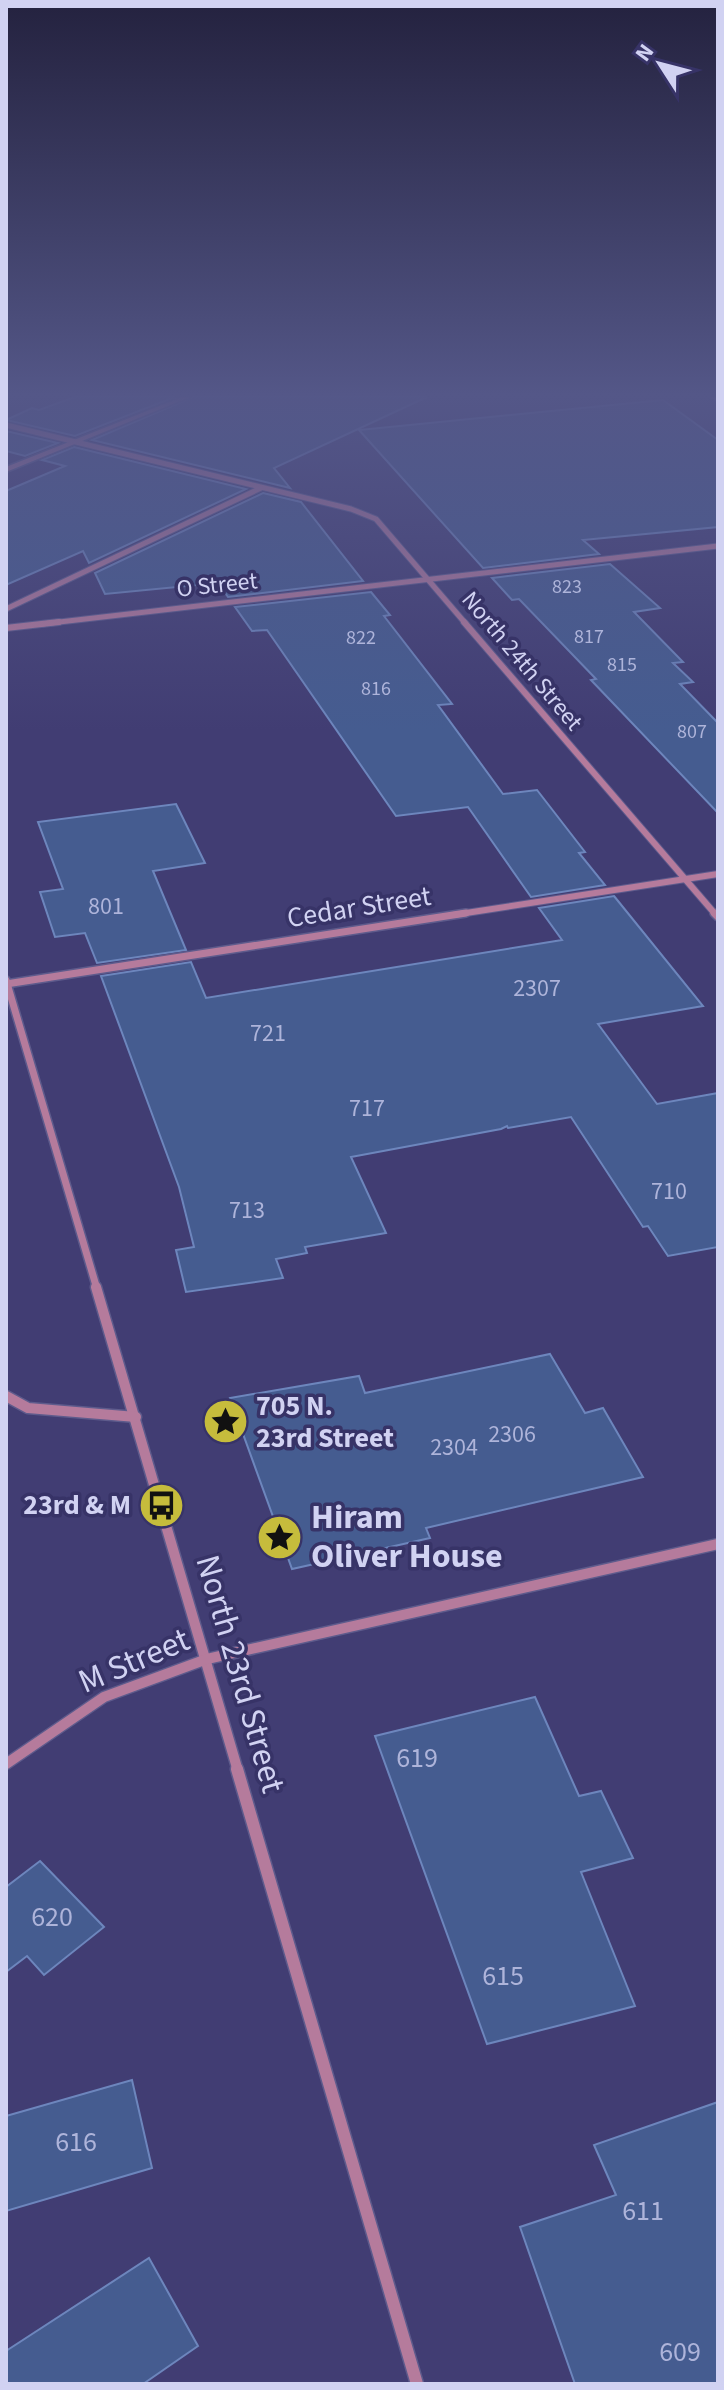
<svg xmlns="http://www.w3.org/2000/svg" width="724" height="2390" viewBox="0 0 724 2390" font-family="'Source Sans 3',sans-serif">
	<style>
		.building { fill: #455c90; stroke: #6d86bd; stroke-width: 2 }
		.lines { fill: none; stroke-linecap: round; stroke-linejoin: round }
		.minor-far4-casing { stroke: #5e5b8c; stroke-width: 7 }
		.minor-far3-casing { stroke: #5e5b8c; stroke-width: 8 }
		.minor-far2-casing { stroke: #5e5b8c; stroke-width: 10 }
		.minor-far1-casing { stroke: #5e5b8c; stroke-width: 13 }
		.minor-casing { stroke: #5e5b8c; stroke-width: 15 }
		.tertiary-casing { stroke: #5e5b8c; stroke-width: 3 }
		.secondary-casing { stroke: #5e5b8c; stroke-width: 3 }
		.minor-far4 { stroke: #b57b9c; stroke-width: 5 }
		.minor-far3 { stroke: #b57b9c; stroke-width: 6 }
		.minor-far2 { stroke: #b57b9c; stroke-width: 7 }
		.minor-far1 { stroke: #b57b9c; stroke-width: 10 }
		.minor { stroke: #b57b9c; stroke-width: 12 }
		.tertiary { fill: #b57b9c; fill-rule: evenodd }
		.secondary { fill: #f397cc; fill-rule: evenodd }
		.labels { text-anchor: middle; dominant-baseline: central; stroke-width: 7; stroke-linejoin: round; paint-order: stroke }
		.far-number-label { font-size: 20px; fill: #aeb4da }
		.far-street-label { font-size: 24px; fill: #d1d2f2; stroke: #373367 }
		.number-label { font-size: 24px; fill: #aeb4da }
		.street-label { font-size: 28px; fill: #d1d2f2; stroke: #373367 }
		.poi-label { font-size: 28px; font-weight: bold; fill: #d1d2f2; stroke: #373367; text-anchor: start }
		.near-number-label { font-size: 28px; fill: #aeb4da }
		.near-poi-label { font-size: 34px; font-weight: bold; fill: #d1d2f2; stroke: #373367; text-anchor: start }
		.near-street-label { font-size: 34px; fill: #d1d2f2; stroke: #373367 }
	</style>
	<rect width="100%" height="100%" fill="#413d73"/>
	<!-- building -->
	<g class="building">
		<polygon points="75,397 175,397 75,436 6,420 32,408 39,410"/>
		<polygon points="193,397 427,397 274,468 290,488 92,440"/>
		<polygon points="663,400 718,440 718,527 583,540 599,554 483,568 359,430"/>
		<polygon points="6,431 58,443 25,456 6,451"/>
		<polygon points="74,447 246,489 89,563 83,551 6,585 6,491 65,466 42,460"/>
		<polygon points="263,493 301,502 363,581 228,597 218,583 105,594 95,573"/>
		<polygon points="610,564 660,608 634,612 683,662 673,663 693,682 680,684 718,723 718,813 591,680 596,679 519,599 512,600 492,578"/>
		<polygon points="371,592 390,615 384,616 452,704 438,705 503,794 537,790 585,852 579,853 605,885 531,897 468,807 396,816 267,630 252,631 235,607"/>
		<polygon points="176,804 205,863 153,871 186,950 97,963 85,933 55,937 40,892 63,889 38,822"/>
		<polygon points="614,896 703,1006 598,1024 657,1104 718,1093 718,1247 668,1256 648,1226 643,1227 571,1117 508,1128 507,1126 501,1129 351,1157 386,1233 305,1247 307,1253 276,1259 283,1278 186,1292 176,1250 194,1247 179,1187 101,976 191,962 206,998 562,940 539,908"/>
		<polygon points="550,1354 585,1413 603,1408 643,1477 426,1528 430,1538 292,1569 230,1398 359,1376 365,1393"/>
		<polygon points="535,1697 579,1796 601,1791 633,1858 581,1872 635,2006 487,2044 375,1736"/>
		<polygon points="40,1861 104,1927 44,1975 27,1956 6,1972 6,1887"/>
		<polygon points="132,2080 152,2168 6,2211 6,2116"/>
		<polygon points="718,2102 718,2384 575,2384 520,2227 616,2195 594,2145"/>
		<polygon points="149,2258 198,2346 143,2384 6,2384 6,2351"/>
	</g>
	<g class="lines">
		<defs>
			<g id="minor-far4">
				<polyline points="6,425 351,509 376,519 466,624"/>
				<polyline points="6,609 261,488"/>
				<polyline points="42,624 718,546"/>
			</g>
			<g id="minor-far3">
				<polyline points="464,622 716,915"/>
				<polyline points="6,628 59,622"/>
				<polyline points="453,915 718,874"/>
			</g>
			<g id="minor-far2">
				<polyline points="714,913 718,917"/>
				<polyline points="6,980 97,1289"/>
				<polyline points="6,984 466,913"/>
			</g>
			<g id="minor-far1">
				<polyline points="96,1287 238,1771"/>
				<polyline points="6,1396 28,1408 136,1417"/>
				<polyline points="6,1764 104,1697 207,1659 718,1544"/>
			</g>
			<polyline id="minor" points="237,1769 417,2384"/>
			<polygon id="tertiary" points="182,397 190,397 6,472 6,467"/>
			<polygon id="secondary" points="710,397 718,397 718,402"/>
		</defs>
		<!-- minor-far4 casing -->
		<use href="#minor-far4" class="minor-far4-casing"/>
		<!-- minor-far3 casing -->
		<use href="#minor-far3" class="minor-far3-casing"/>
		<!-- minor-far2 casing -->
		<use href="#minor-far2" class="minor-far2-casing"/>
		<!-- minor-far1 casing -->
		<use href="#minor-far1" class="minor-far1-casing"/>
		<!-- minor casing -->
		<use href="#minor" class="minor-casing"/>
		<!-- tertiary casing -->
		<use href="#tertiary" class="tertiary-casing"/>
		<!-- secondary casing -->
		<use href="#secondary" class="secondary-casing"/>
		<!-- minor-far4 -->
		<use href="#minor-far4" class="minor-far4"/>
		<!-- minor-far3 -->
		<use href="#minor-far3" class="minor-far3"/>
		<!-- minor-far2 -->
		<use href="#minor-far2" class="minor-far2"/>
		<!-- minor-far1 -->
		<use href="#minor-far1" class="minor-far1"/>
		<!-- minor -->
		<use href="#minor" class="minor"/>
		<!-- tertiary -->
		<use href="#tertiary" class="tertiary"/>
		<!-- secondary -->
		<use href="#secondary" class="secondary"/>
	</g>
	<!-- sky -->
	<linearGradient id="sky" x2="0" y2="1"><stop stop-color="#24223f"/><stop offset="0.54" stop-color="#545788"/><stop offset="1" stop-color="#545788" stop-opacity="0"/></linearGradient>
	<rect width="724" height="731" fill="url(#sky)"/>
	<!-- icons -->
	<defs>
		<symbol id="sight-disc" viewBox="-11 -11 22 22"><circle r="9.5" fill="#c6bc3c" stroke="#373367"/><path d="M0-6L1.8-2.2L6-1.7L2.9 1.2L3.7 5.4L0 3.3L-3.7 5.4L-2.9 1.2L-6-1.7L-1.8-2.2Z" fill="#111"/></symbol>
		<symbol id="bus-disc" viewBox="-11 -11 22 22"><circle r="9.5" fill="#c6bc3c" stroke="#373367"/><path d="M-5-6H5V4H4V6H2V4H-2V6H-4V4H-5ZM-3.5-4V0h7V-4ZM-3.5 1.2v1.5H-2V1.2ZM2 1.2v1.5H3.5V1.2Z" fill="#111"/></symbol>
	</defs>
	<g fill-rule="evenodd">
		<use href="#sight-disc" x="200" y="1396" width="51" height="51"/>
		<use href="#bus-disc" x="136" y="1480" width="51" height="51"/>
		<use href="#sight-disc" x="254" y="1512" width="51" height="51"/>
	</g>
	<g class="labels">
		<!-- far-number labels -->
		<g class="far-number-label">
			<text x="567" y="587">823</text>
			<text x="589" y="637">817</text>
			<text x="361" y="638">822</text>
			<text x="622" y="665">815</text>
			<text x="376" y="689">816</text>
			<text x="692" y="732">807</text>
		</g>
		<!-- far-street labels -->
		<g class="far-street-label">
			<text transform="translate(217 585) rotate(-6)">O Street</text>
			<text transform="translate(522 661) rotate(50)">North 24th Street</text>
		</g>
		<!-- number labels -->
		<g class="number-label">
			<text x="106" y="906">801</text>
			<text x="537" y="988">2307</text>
			<text x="268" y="1033">721</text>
			<text x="367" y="1108">717</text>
			<text x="669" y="1191">710</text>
			<text x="247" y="1210">713</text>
			<text x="512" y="1434">2306</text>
			<text x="454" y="1447">2304</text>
		</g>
		<!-- street labels -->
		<g class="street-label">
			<text transform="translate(359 907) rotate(-9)">Cedar Street</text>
		</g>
		<!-- poi labels -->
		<g class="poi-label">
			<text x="256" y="1406">705 N.<tspan x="256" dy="32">23rd Street</tspan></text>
			<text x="131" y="1505" text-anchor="end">23rd &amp; M</text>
		</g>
		<!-- near-number labels -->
		<g class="near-number-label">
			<text x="417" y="1758">619</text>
			<text x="52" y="1917">620</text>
			<text x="503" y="1976">615</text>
			<text x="76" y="2142">616</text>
			<text x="643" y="2211">611</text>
			<text x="680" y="2352">609</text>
		</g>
		<!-- near-poi labels -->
		<g class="near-poi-label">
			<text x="311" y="1517">Hiram<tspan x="311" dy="39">Oliver House</tspan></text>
		</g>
		<!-- near-street labels -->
		<g class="near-street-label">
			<text transform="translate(134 1661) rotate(-23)">M Street</text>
			<text transform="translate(240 1674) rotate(74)">North 23rd Street</text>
		</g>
	</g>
	<!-- border -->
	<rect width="724" height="2390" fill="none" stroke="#d1d2f2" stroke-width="16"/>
	<!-- north arrow -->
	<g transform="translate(660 64) rotate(306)" stroke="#373367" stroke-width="6" paint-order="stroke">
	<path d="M0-6L14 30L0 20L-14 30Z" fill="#d1d2f2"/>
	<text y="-12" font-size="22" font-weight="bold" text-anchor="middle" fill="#d1d2f2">N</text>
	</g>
</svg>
